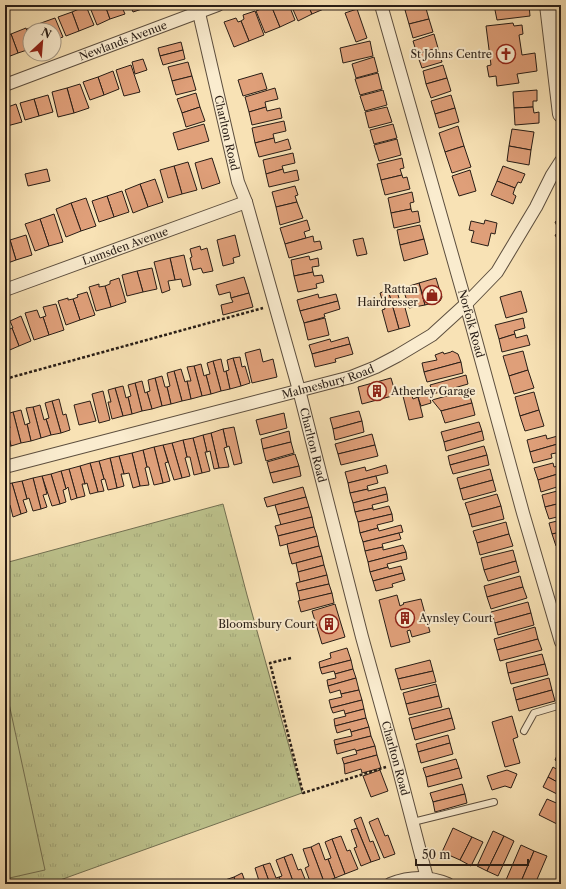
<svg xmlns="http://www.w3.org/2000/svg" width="566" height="889" viewBox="0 0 566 889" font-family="'Libre Caslon Text',serif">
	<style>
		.grass { fill: url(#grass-tufts); stroke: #727052 }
		.pitch { fill: #bdc38d; stroke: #727052 }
		.building { fill: #df9f79; stroke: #281d16 }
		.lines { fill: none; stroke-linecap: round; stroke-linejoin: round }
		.service-casing { stroke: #5c4e3e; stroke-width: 8 }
		.minor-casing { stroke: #5c4e3e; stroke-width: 14 }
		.tertiary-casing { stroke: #5c4e3e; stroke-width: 18 }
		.path { stroke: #281d16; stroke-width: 2.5; stroke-dasharray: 3 2; stroke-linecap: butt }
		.service { stroke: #faeccf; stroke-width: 6 }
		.minor { stroke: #faeccf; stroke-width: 12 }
		.tertiary { stroke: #faeccf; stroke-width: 16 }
		.labels { text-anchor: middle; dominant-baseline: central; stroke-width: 4; stroke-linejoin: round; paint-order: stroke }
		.street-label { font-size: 11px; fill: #281d16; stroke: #faeccf }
		.poi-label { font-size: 11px; fill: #281d16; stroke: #faeccf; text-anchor: end }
	</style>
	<defs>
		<pattern id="grass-tufts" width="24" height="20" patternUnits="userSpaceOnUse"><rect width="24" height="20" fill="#bdc38d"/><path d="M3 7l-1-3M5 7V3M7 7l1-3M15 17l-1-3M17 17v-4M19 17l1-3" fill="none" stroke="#a2a779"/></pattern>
	</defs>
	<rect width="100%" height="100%" fill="#f8e2b5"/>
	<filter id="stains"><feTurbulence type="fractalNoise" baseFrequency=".005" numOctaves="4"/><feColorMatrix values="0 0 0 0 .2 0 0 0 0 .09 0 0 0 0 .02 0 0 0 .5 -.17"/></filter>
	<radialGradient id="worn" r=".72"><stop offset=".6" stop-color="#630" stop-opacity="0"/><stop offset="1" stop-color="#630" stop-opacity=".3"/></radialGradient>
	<!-- grass -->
	<polygon class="grass" points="223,504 247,595 302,793 49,884 5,884 5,563"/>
	<!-- pitch -->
	<polygon class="pitch" points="5,685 45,870 5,879"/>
	<!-- building -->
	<g class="building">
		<polygon points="89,5 105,5 110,19 97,25"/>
		<polygon points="105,5 121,5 125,14 110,19"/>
		<polygon points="130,5 147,5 148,7 133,12"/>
		<polygon points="271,5 280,27 265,33 256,11"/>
		<polygon points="271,5 289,5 295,20 280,27"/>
		<polygon points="291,5 308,5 312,14 298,21"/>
		<polygon points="308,5 325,5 326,8 312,14"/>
		<polygon points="422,5 425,5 429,19 409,24 405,10"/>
		<polygon points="494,5 529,5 530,16 497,20"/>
		<polygon points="86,6 94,25 79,31 72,12"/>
		<polygon points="357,9 367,38 356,42 345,13"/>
		<polygon points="255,11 264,35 249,41 241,21 244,19 243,15"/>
		<polygon points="72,12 79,31 66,36 58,17"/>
		<polygon points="55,18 63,37 54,40 54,30 43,30 41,23"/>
		<polygon points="236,18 238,22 241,21 249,41 234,47 224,22"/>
		<polygon points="429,19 433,32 413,38 409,24"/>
		<polygon points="41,23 43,30 30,30 30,36 27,29"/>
		<polygon points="513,23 514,26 522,25 523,34 519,35 522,55 535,53 537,71 517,74 519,83 497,86 496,76 489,77 487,66 491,65 486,26"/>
		<polygon points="26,28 30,40 30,49 18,53 11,34"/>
		<polygon points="11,34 18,53 5,58 5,36"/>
		<polygon points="434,34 438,48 417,54 413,41"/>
		<polygon points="370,41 373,56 343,63 340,48"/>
		<polygon points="181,42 183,50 160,56 158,48"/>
		<polygon points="438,48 442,62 422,68 417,54"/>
		<polygon points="183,50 185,59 163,65 160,56"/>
		<polygon points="374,57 378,72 356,78 352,64"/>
		<polygon points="143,59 147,70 135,74 132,62"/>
		<polygon points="188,62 192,76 172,81 168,67"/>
		<polygon points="131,65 140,92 124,96 116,70"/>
		<polygon points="443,65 447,78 426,84 423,71"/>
		<polygon points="113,71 119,89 104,95 98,77"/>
		<polygon points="262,73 267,89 243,96 238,80"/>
		<polygon points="378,73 382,89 360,95 355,79"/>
		<polygon points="192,76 196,90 176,95 172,81"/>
		<polygon points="98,77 104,95 90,100 83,82"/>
		<polygon points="447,78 451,91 431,98 426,84"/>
		<polygon points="80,84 89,108 74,113 67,88"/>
		<polygon points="67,88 74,113 58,117 52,92"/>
		<polygon points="275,88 278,99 265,102 266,107 249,112 245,97"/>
		<polygon points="383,90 387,105 365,111 360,96"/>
		<polygon points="537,90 537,101 533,101 533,107 514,108 513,92"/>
		<polygon points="196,93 200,107 182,113 177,99"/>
		<polygon points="48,95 53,112 39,116 34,99"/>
		<polygon points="451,95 455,108 435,114 431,101"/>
		<polygon points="34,99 39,116 25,120 20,103"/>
		<polygon points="16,104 22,122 7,126 5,118 5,108"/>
		<polygon points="200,107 205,121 186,127 182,113"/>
		<polygon points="266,107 267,111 280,108 282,118 252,125 249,112"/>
		<polygon points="387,107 392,122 369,128 365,112"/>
		<polygon points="533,107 534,113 539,112 539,123 515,125 514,108"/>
		<polygon points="455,108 459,122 439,128 435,114"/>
		<polygon points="284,121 286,131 273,134 274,138 255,143 252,128"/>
		<polygon points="204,124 209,141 178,150 173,133"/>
		<polygon points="393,124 397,138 374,144 370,130"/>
		<polygon points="458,126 464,146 445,152 439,133"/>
		<polygon points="512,129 534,132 531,150 509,146"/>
		<polygon points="274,138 275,143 288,139 291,149 259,157 255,143"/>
		<polygon points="397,139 401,155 379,161 374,145"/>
		<polygon points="464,146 471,167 452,173 445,152"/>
		<polygon points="509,146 531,150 529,165 507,161"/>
		<polygon points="293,153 295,163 282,166 283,169 266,174 263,160"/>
		<polygon points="212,158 220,183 202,189 195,163"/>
		<polygon points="402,158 404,168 400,169 402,175 381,180 377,164"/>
		<polygon points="188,162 197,190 182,194 174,166"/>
		<polygon points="174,166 182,194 168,198 160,170"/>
		<polygon points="503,166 525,174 521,183 518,182 515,188 497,181"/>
		<polygon points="47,169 50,181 28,186 25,174"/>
		<polygon points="283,169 284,173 297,170 299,180 269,187 266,174"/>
		<polygon points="470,170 476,191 459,196 452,176"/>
		<polygon points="402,175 403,178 407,177 410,189 385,195 381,180"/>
		<polygon points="155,179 163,202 148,207 140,184"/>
		<polygon points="497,181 515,188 513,194 516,196 513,204 491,195"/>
		<polygon points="140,184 148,207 133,213 125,190"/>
		<polygon points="295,186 298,195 295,196 297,202 276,207 272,192"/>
		<polygon points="122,191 129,212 114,217 107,196"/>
		<polygon points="412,192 414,202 410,203 411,209 391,213 388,198"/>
		<polygon points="107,196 114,217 99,222 92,201"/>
		<polygon points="86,198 96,226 81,231 71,203"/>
		<polygon points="297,202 303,218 280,225 276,207"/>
		<polygon points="71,203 81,231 66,237 56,209"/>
		<polygon points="411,209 412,212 418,211 420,222 394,228 391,213"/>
		<polygon points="54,214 63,242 49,246 40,219"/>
		<polygon points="561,218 561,241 559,242 555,235 560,232 555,222"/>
		<polygon points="40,219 49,246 35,251 25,224"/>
		<polygon points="307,220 310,230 304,232 306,238 285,244 280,228"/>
		<polygon points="485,220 497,223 495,234 491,233 488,246 471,242 474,231 469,230 471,221 484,224"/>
		<polygon points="420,225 424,239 400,245 397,230"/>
		<polygon points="26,235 32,255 16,260 10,240"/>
		<polygon points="235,235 240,256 233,258 234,263 223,266 217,240"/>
		<polygon points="313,236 314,242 320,241 322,249 289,258 285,244"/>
		<polygon points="363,238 367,254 357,256 353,240"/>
		<polygon points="424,239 428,254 404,261 400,245"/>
		<polygon points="10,240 16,260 5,264 5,241"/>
		<polygon points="200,246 201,250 207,248 213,271 203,273 201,268 193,270 190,258 192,257 190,249"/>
		<polygon points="184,255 191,285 183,287 181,279 175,280 170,258"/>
		<polygon points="309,256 310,260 318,258 319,266 312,267 313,272 294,276 291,260"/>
		<polygon points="170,258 175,280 168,281 170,290 162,293 154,262"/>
		<polygon points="152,268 157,289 143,292 137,271"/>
		<polygon points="137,271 143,292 127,296 122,275"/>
		<polygon points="313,272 314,276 322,275 324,282 316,284 317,288 298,292 294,276"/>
		<polygon points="244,277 249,293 231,298 230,292 219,295 216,285"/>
		<polygon points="119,278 126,302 111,307 105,286 110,284 110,281"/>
		<polygon points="436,278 439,288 422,293 419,283"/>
		<polygon points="419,283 425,305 409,308 403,288"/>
		<polygon points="99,284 99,287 105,286 111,307 96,311 89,287"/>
		<polygon points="396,288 401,305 404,304 410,326 399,329 388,290"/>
		<polygon points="439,288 442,297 440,301 425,305 422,293"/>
		<polygon points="388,290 399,329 388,332 382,310 385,309 380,293"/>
		<polygon points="521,291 527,312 506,318 500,297"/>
		<polygon points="87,292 95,315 80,320 73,299 78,297 77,295"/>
		<polygon points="249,293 253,307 223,315 221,305 233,302 231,298"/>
		<polygon points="318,294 319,298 336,294 338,301 300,311 297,300"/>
		<polygon points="68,298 68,300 73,299 80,320 66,325 58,301"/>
		<polygon points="338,301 340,309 324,314 325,317 304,323 300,311"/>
		<polygon points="56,304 64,330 49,335 43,317 46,316 43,307"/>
		<polygon points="37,310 40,318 43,317 49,335 34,340 25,313"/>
		<polygon points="21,316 31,341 19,346 12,328 13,328 10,321"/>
		<polygon points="325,318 329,335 308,340 304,323"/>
		<polygon points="523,318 525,328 514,331 515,334 499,339 495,325"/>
		<polygon points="7,322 10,329 12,328 19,346 5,352 5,323"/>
		<polygon points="515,334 516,338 527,335 530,345 502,352 499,339"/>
		<polygon points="348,337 350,344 312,354 309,345 330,339 331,342"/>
		<polygon points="350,344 353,354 335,359 336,362 315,367 312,354"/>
		<polygon points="260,349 263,362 273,359 277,377 252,383 245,353"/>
		<polygon points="452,351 458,354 461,362 424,372 422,363 437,360 435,355 443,352 444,354 451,352"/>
		<polygon points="523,351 528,370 509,376 503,356"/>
		<polygon points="240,357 242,367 245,366 250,383 241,386 233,358"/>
		<polygon points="233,358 241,386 230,389 226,371 229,370 227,360"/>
		<polygon points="221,359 224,372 226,371 230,389 221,391 213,361"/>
		<polygon points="213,361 221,391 211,394 206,375 210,374 207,363"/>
		<polygon points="461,362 463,373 427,382 424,372"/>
		<polygon points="201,364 204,376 206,375 211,394 202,396 194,366"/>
		<polygon points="194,366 202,396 191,399 187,381 191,381 187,367"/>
		<polygon points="181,369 185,382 187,381 191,399 182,401 174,371"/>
		<polygon points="528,370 534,388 514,394 509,376"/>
		<polygon points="174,371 182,401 171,404 167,387 170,386 167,373"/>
		<polygon points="466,375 468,384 433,394 430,385"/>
		<polygon points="162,376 165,387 167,387 171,404 162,406 155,378"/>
		<polygon points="155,378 162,406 152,409 147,392 150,391 148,380"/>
		<polygon points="391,378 396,395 362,404 358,387"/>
		<polygon points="142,381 145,393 147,392 152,409 142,411 135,383"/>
		<polygon points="135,383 142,411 132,414 128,397 131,396 128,385"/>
		<polygon points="123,386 126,398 128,397 132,414 123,416 115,388"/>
		<polygon points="115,388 123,416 112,419 108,402 111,402 108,390"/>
		<polygon points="468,390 472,403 441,411 432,400"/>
		<polygon points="103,391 110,420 99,423 92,394"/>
		<polygon points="534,392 539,410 520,416 515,397"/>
		<polygon points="411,393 413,399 418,397 423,417 409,420 403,396"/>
		<polygon points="429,395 431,403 421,406 418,397"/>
		<polygon points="59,399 63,415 66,414 70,430 61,433 52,401"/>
		<polygon points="52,401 61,433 51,435 46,419 49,418 45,403"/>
		<polygon points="90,401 96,421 79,425 74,405"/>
		<polygon points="472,403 475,415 445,423 441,411"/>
		<polygon points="40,405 44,420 46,419 51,435 41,438 33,407"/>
		<polygon points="33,407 41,438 31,441 27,424 30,423 26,408"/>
		<polygon points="21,410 25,425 27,424 31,441 21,443 13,412"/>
		<polygon points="539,410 544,426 525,431 520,416"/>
		<polygon points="359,411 362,421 333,429 330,418"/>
		<polygon points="13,412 21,443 11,446 7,429 10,428 7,414"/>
		<polygon points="284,413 287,428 260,435 256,420"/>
		<polygon points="362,421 364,432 335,440 333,429"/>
		<polygon points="479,422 482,431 444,442 441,432"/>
		<polygon points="234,427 242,463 234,465 229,446 227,447 223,429"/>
		<polygon points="5,429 7,429 11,446 5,447"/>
		<polygon points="223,429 227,447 224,448 229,467 219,468 211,433"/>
		<polygon points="289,431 291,442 263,449 261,439"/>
		<polygon points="482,431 484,440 446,451 444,442"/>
		<polygon points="211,433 219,468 214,469 210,451 207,452 203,435"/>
		<polygon points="372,434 375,445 338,454 335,444"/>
		<polygon points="203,435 207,452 205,452 210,471 202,473 193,438"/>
		<polygon points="546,435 547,439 561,435 561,443 530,452 527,440"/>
		<polygon points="193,438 202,473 194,475 190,457 187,457 183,440"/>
		<polygon points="183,440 187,457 185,458 190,476 182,478 172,443"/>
		<polygon points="291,442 294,453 266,461 263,449"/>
		<polygon points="172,443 182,478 174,480 163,445"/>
		<polygon points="561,443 561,452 551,454 552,458 533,463 530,452"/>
		<polygon points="163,445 168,462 165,463 170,481 163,483 154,447"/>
		<polygon points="375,445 378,456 341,465 338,454"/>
		<polygon points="484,446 487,455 450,465 448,456"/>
		<polygon points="154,447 163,483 154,485 149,467 147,467 143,450"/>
		<polygon points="143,450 147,467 145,468 149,485 140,486 132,453"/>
		<polygon points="132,453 140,486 133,488 129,473 124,474 119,456"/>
		<polygon points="295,454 299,466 270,473 267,462"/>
		<polygon points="487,455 489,465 453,474 450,465"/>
		<polygon points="119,456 124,474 121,474 124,486 117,488 110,458"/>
		<polygon points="110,458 117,488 108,490 105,479 104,479 99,461"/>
		<polygon points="99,461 104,479 101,480 104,491 98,492 90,463"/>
		<polygon points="90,463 98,492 90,494 87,483 85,484 80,466"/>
		<polygon points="553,463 554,467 561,465 561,473 538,480 534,468"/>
		<polygon points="386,465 388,473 348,483 345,472 365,467 366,471"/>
		<polygon points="80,466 85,484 82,484 85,496 77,498 69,469"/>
		<polygon points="299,466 301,476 273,483 270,473"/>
		<polygon points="69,469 77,498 71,500 68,487 66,489 61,471"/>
		<polygon points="490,469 493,480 460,489 457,478"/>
		<polygon points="61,471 66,489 63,490 66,502 60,504 51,474"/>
		<polygon points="561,473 561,481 559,482 560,486 541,492 538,480"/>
		<polygon points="51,474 60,504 52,506 42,476"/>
		<polygon points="42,476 47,494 43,495 47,507 41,509 33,478"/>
		<polygon points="376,476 378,483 367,486 368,489 350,493 348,483"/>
		<polygon points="33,478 41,509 33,511 29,498 27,499 22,481"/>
		<polygon points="493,480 496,491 463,500 460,489"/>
		<polygon points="22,481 27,499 23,500 27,512 21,514 12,483"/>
		<polygon points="12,483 21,514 13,517 10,505 8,506 5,496 5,485"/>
		<polygon points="303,487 306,497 267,507 264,498"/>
		<polygon points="385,487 387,494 353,503 350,493 368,489 368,491"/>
		<polygon points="561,490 561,503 545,507 542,495"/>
		<polygon points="387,494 388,501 372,505 373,508 355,512 353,503"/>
		<polygon points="497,494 501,506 469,515 465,503"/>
		<polygon points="306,497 309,507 278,515 275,505"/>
		<polygon points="561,503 561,516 549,519 545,507"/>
		<polygon points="389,506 392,514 358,522 355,512 373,508 373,510"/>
		<polygon points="501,506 504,519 472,527 469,515"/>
		<polygon points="309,507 312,517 281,525 278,515"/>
		<polygon points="392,514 393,521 377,525 378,528 360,533 358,522"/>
		<polygon points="312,517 314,527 278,536 275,526"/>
		<polygon points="561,520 561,532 552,534 549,523"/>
		<polygon points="506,522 509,534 477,543 473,531"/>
		<polygon points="401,525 403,532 363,542 360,533 378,528 379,531"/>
		<polygon points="314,527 317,536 280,546 278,536"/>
		<polygon points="561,532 561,544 556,546 552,534"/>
		<polygon points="399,533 401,539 382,544 383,547 365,551 363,542"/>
		<polygon points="509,534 513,546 480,555 477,543"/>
		<polygon points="317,536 319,546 289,554 287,544"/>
		<polygon points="403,545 406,552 368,562 365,551 383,547 383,550"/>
		<polygon points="319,546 322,556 292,564 289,554"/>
		<polygon points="561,546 561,559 560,560 557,547"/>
		<polygon points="513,550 516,561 484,570 481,558"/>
		<polygon points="406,552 407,559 387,564 388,567 370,572 368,562"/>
		<polygon points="322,556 324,565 298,572 296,563"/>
		<polygon points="516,561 519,572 488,581 484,570"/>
		<polygon points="324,565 327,575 300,582 298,572"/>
		<polygon points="401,566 403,573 373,581 370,572 388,567 389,569"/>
		<polygon points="403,573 405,580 392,584 393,587 376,591 373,581"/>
		<polygon points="327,575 329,584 298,591 296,583"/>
		<polygon points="520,576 523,587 487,597 484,586"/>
		<polygon points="329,584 332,593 300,601 298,591"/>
		<polygon points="523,587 527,598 491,609 487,597"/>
		<polygon points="332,593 334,603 301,612 298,601"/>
		<polygon points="397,595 400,606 404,604 403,603 421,599 430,632 412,637 410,630 407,631 410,642 391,647 379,600"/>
		<polygon points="528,602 531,613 495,623 491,612"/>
		<polygon points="335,604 345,637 322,644 312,611"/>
		<polygon points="531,613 534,625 498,635 495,623"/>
		<polygon points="535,627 538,639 497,650 494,639"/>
		<polygon points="538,639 542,650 500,661 497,650"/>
		<polygon points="347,648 351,660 320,668 319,662 331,658 330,653"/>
		<polygon points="542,654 545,664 508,673 506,663"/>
		<polygon points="351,660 353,669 335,674 334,671 322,674 320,668"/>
		<polygon points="430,660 433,671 398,679 395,669"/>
		<polygon points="545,664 548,675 511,684 508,673"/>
		<polygon points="353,669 356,678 328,686 327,680 336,678 335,674"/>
		<polygon points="433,671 436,682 401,690 398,679"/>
		<polygon points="356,678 359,690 341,694 340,690 330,693 328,686"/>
		<polygon points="549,678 552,690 516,700 513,688"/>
		<polygon points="436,684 439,696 406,704 403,693"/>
		<polygon points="359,690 362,700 331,708 329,700 342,697 341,694"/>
		<polygon points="552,690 555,701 519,711 516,700"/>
		<polygon points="439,696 442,707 409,715 406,704"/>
		<polygon points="362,700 364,709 345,714 344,710 333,713 331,708"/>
		<polygon points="449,708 452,718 412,729 409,718"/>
		<polygon points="364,709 366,718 335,726 334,719 346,716 345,714"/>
		<polygon points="512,716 518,737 513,739 520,763 505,767 492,722"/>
		<polygon points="366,718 369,727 351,732 350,729 337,733 335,726"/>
		<polygon points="452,718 455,729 415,740 412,729"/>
		<polygon points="369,727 371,736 335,745 334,740 352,736 351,732"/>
		<polygon points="448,735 450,743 418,752 416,744"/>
		<polygon points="371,736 375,746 356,751 355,749 337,754 335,745"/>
		<polygon points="450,743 453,754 421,763 418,752"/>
		<polygon points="375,746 377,755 344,764 342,758 357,754 356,751"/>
		<polygon points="559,751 561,752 561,764 555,760"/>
		<polygon points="377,755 381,768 362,773 361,769 345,774 344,764"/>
		<polygon points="456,759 459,768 426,777 423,768"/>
		<polygon points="553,767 561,772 561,784 548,777"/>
		<polygon points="459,768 462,778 428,787 426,777"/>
		<polygon points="380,770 388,791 371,797 363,776"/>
		<polygon points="507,770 517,774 511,788 505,786 492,790 487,776"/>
		<polygon points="548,777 561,784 561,796 543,787"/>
		<polygon points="462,784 465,794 433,802 430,793"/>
		<polygon points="465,794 467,803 435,812 433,802"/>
		<polygon points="547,799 561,805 561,826 539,815"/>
		<polygon points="361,817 370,842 373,841 380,859 371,862 354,820"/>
		<polygon points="378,818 385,836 388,835 395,854 384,858 369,822"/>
		<polygon points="357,828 371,862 361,866 354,848 357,847 351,830"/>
		<polygon points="453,828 472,837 460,860 442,852"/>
		<polygon points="493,831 504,836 487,871 477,866"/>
		<polygon points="341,836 347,851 350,850 358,869 345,874 332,839"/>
		<polygon points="504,836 514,841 498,876 487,871"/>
		<polygon points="472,837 483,842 471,866 460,860"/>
		<polygon points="332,839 345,874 335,878 328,859 331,858 325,842"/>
		<polygon points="319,843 325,860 328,859 335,878 324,882 311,847"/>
		<polygon points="521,845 534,851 520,884 515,884 506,880"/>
		<polygon points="311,847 324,882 318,884 311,884 305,868 309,866 303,849"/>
		<polygon points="534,851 547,856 535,884 520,884"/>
		<polygon points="292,854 298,870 301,869 307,884 294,884 284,857"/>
		<polygon points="284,857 294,884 282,884 279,877 282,876 276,860"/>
		<polygon points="270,863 276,878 279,877 282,884 270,884 263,865"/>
		<polygon points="263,865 270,884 259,884 260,884 255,868"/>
		<polygon points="242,873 246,884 236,884 234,877"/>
		<polygon points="234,877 236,884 227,884 225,880"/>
	</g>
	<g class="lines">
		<defs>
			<g id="service">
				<polyline points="524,731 534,713 561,705"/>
				<polyline points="413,822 494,802"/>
			</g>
			<g id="minor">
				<path id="s1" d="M 381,5 L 466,304 L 523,513 L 561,642"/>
				<path id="s2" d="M 199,13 L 238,182 L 246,202 L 299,390 L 362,637 L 397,763 L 427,878"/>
				<path id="s3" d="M 5,85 L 218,5"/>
				<path id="s4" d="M 5,290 L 246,202"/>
				<path id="s5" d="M 5,467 L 351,377 L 376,367 L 397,356 L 432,335 L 466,304 L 497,272 L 536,207 L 552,175 L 561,161"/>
				<path d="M 390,884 C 411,876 428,876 448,884"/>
			</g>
			<polyline id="tertiary" points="548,5 561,114"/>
		</defs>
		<!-- service casing -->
		<use href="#service" class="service-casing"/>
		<!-- minor casing -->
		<use href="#minor" class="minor-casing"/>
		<!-- tertiary casing -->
		<use href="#tertiary" class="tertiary-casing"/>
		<!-- path -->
		<g class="path">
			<polyline points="5,379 263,308"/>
			<polyline points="291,658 270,663 303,793 386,767"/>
		</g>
		<!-- service -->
		<use href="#service" class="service"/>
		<!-- minor -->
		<use href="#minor" class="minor"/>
		<!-- tertiary -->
		<use href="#tertiary" class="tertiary"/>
	</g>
	<!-- icons -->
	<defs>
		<symbol id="church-ring" viewBox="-11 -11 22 22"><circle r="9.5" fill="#faeccf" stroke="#8f2418" stroke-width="1.5"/><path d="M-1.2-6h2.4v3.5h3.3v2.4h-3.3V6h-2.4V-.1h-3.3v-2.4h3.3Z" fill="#8f2418"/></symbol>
		<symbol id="shop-ring" viewBox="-11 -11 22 22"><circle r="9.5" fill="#faeccf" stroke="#8f2418" stroke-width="1.5"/><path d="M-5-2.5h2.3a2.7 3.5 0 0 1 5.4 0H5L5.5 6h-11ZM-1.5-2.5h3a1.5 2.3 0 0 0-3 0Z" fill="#8f2418"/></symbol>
		<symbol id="building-ring" viewBox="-11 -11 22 22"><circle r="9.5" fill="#faeccf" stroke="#8f2418" stroke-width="1.5"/><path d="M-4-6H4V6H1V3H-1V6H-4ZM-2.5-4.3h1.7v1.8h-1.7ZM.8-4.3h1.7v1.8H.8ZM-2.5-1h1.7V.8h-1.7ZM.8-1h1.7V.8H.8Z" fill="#8f2418"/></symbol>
	</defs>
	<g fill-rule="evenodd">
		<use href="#church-ring" x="495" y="43" width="22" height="22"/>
		<use href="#shop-ring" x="421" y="284" width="22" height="22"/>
		<use href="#building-ring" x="366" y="380" width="22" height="22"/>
		<use href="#building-ring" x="394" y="607" width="22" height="22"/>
		<use href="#building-ring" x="318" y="613" width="22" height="22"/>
	</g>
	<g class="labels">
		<!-- street labels -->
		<g class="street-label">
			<text stroke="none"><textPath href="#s3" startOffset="126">Newlands Avenue</textPath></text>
			<text stroke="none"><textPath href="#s2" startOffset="123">Charlton Road</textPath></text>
			<text stroke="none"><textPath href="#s4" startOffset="128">Lumsden Avenue</textPath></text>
			<text stroke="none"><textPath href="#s1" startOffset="331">Norfolk Road</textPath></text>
			<text stroke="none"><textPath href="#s5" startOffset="334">Malmesbury Road</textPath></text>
			<text stroke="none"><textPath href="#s2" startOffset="447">Charlton Road</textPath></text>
			<text stroke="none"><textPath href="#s2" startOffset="771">Charlton Road</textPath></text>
		</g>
		<!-- poi labels -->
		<g class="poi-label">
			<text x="492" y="54">St Johns Centre</text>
			<text x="418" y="289">Rattan<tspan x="418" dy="13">Hairdresser</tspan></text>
			<text x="391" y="391" text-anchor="start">Atherley Garage</text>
			<text x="419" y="618" text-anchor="start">Aynsley Court</text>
			<text x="315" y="624">Bloomsbury Court</text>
		</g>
	</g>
	<!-- margin -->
	<rect width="566" height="889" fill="none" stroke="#f8e2b5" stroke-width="20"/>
	<rect x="6" y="6" width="554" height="877" fill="none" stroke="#281d16" stroke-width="2"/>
	<rect x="10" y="10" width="546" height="869" fill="none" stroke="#281d16"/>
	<!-- north arrow -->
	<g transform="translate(42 42) rotate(26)"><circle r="19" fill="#faeccf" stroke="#a69985"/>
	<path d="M0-3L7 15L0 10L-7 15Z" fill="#8f2418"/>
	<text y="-6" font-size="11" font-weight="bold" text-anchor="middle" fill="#281d16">N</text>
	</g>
	<!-- scale -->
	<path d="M416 859v6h112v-6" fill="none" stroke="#281d16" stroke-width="2"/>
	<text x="422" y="859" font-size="12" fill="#281d16" stroke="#faeccf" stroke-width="3" paint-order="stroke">50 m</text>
	<rect width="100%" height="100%" filter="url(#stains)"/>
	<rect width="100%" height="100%" fill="url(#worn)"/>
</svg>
